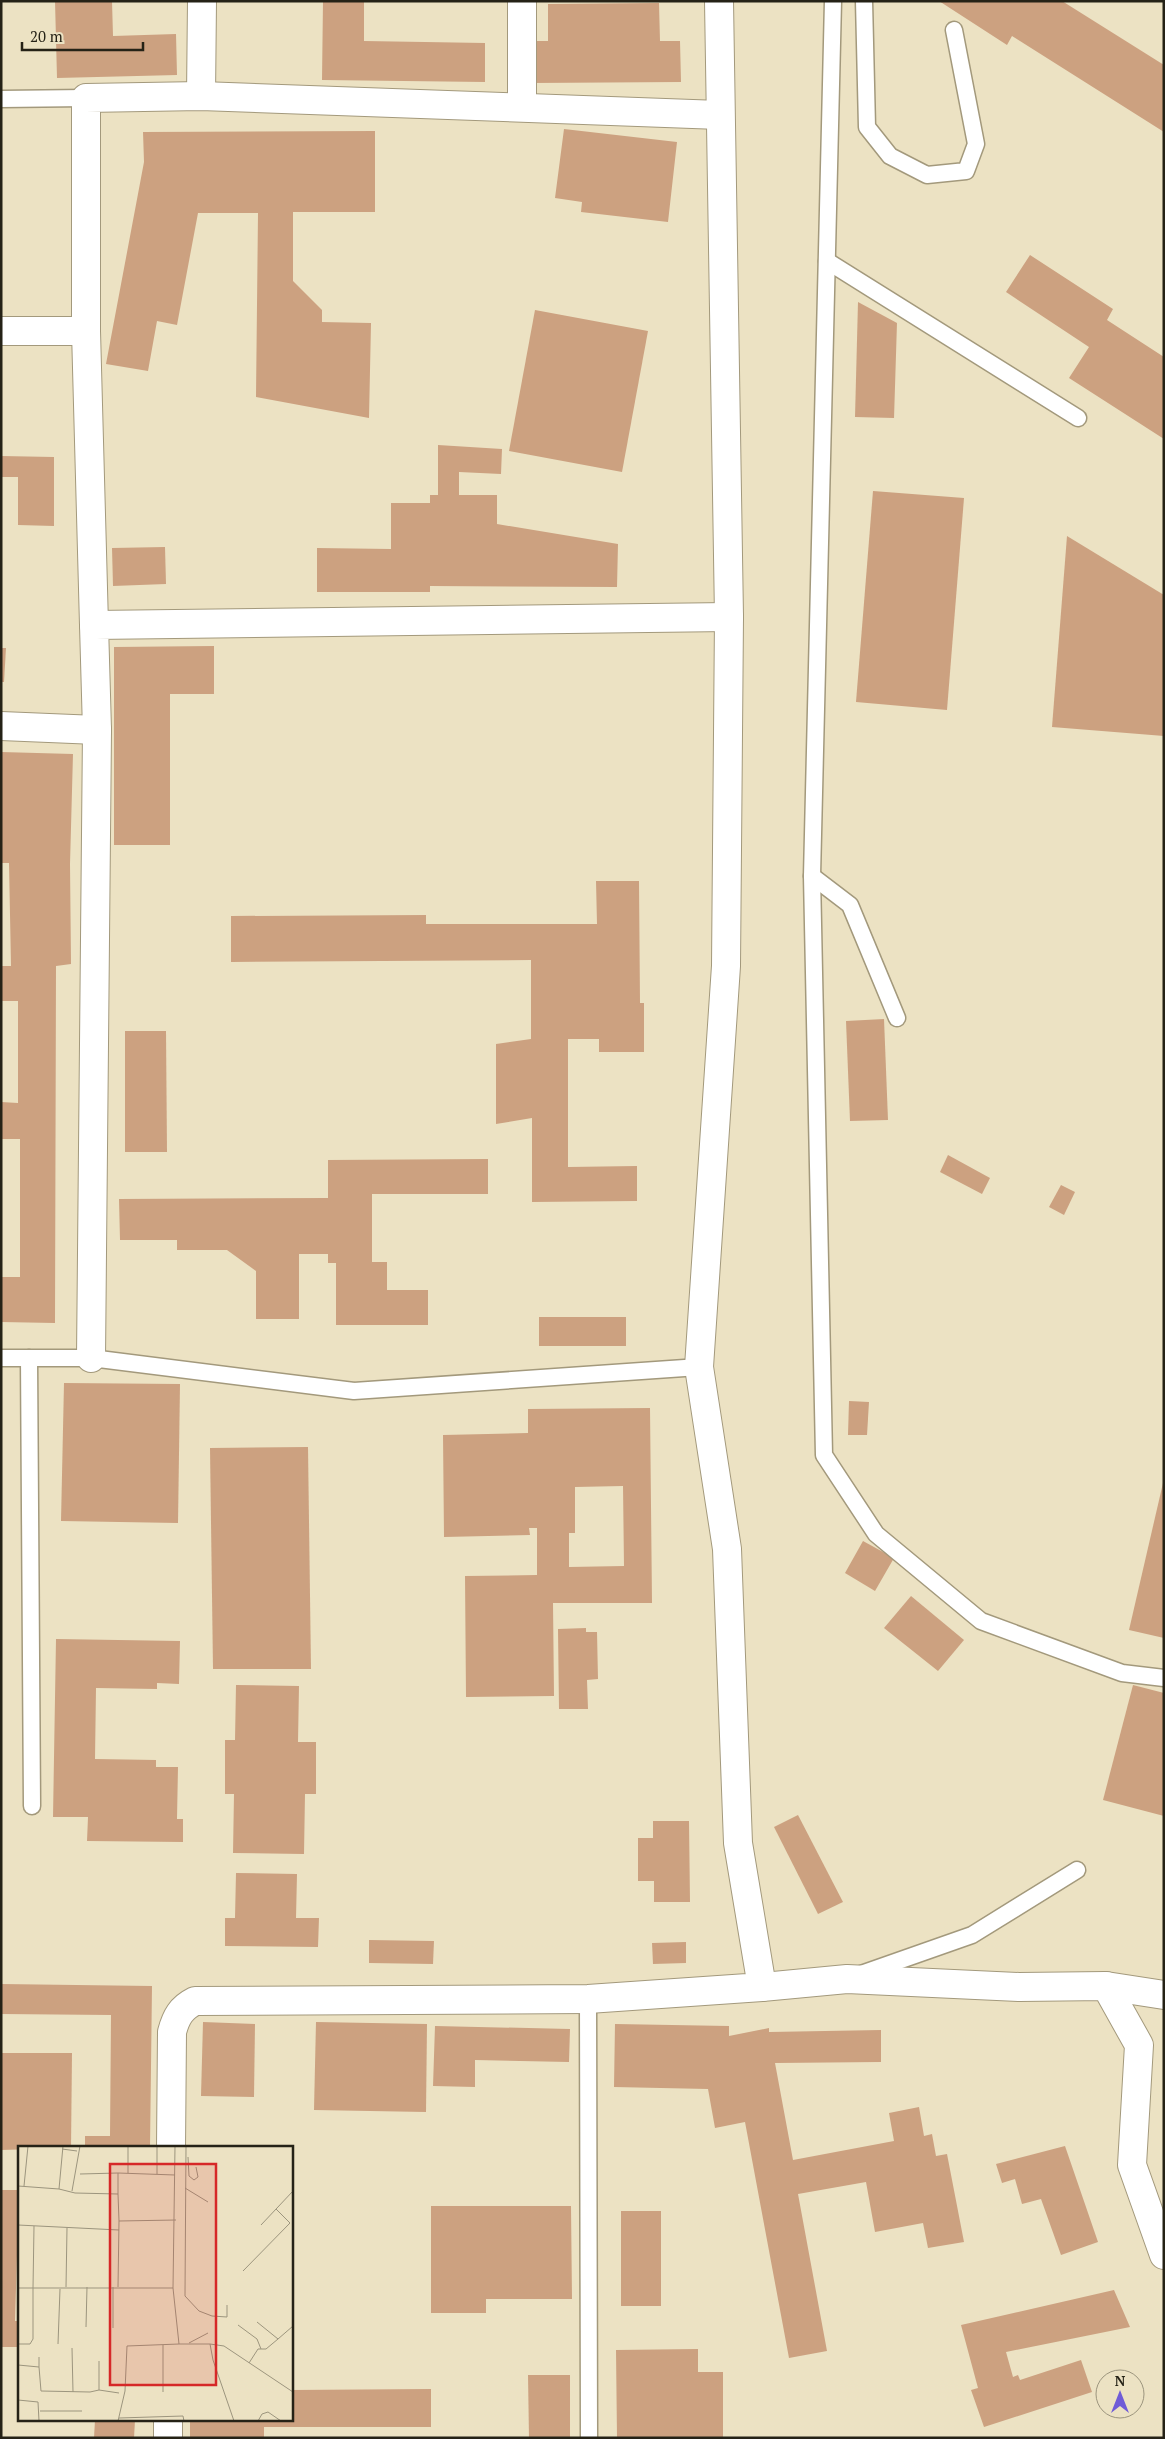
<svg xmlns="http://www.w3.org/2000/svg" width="1165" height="2439" viewBox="0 0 1165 2439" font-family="'PT Serif',serif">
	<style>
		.building { fill: #cca180; fill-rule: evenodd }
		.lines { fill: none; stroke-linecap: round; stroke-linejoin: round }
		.service-casing { stroke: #a3997c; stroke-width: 19 }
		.minor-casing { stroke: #a3997c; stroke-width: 30 }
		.service { stroke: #fff; stroke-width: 16 }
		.minor { stroke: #fff; stroke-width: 28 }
		.inset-road { fill: none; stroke: #9c957e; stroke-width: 1 }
		.view { fill: #d62828; fill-opacity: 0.15; stroke: #d62828; stroke-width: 2.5 }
		.inset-edge { fill: none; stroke: #252216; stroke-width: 2.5 }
	</style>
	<rect width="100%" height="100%" fill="#ece2c3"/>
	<!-- building -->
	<g class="building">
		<polygon points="55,1 112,1 113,36 176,34 177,75 57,78"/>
		<polygon points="323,1 364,1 364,41 485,43 485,82 322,80"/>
		<polygon points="939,1 1062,1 1164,65 1164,132 1012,36 1007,45"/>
		<polygon points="659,3 660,41 680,41 681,82 532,83 531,41 548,41 548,4"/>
		<polygon points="564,129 677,142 668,222 581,212 582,202 555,198"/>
		<polygon points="375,131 375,212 293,212 293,281 322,310 322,322 371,323 369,418 256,397 258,213 198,213 177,325 157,321 148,371 106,364 144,162 143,132"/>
		<polygon points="1030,255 1113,309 1107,320 1164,357 1164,439 1069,378 1089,347 1006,292"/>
		<polygon points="858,302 897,323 894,418 855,417"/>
		<polygon points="535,310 648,331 622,472 509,451"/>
		<polygon points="438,445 502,449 501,474 459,472 459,495 497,495 497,524 618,544 617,587 430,586 430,592 317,592 317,548 391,549 391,503 430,503 430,495 438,495"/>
		<polygon points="1,456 54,457 54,526 18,525 18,477 1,477"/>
		<polygon points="873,491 964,498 947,710 856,702"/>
		<polygon points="1067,536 1164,595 1164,736 1052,727"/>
		<polygon points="165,547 166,584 113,586 112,548"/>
		<polygon points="214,646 214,694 170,694 170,845 114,845 114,647"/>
		<polygon points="1,648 6,648 4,682 1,682"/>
		<polygon points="1,752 73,754 70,864 71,964 56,966 55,1323 1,1322 1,1277 20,1277 20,1139 1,1139 1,1102 18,1103 18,1001 1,1001 1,966 11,966 9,863 1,863"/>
		<polygon points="596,881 639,881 640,1003 644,1003 644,1052 599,1052 599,1039 568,1039 568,1167 637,1166 637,1201 532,1202 532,1118 496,1124 496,1044 531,1039 531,960 231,962 231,916 426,915 426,924 597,924"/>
		<polygon points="884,1019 888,1120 850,1121 846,1021"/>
		<polygon points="125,1031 166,1031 167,1152 125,1152"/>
		<polygon points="948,1155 990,1178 982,1194 940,1172"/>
		<polygon points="488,1159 488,1194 372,1194 372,1262 387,1262 387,1290 428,1290 428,1325 336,1325 336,1263 328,1263 328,1254 299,1254 299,1319 256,1319 256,1271 227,1250 177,1250 177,1240 120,1240 119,1199 328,1198 328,1160"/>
		<polygon points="1061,1185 1075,1192 1064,1215 1049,1207"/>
		<rect x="539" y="1317" width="87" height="29"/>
		<polygon points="64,1383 180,1384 178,1523 61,1521"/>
		<polygon points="849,1401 869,1402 867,1435 848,1435"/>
		<path d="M 650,1408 L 652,1603 L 553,1603 L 554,1696 L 466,1697 L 465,1576 L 537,1575 L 537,1528 L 529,1528 L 530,1535 L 444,1537 L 443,1435 L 528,1433 L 528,1409 ZM 623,1486 L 624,1566 L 569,1567 L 569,1533 L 575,1533 L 575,1487 Z"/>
		<polygon points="308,1447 311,1669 213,1669 210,1448"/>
		<polygon points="1163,1483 1164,1483 1164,1638 1129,1630"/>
		<polygon points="863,1541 894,1558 875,1591 845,1573"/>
		<polygon points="911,1596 964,1640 938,1671 884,1628"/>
		<polygon points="586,1628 586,1632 597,1632 598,1679 587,1680 588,1709 559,1709 558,1629"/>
		<polygon points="56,1639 180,1641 179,1684 157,1683 157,1689 96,1688 95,1759 156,1760 156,1767 178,1767 177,1819 183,1819 183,1842 87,1841 88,1817 53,1817"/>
		<polygon points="236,1685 299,1686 298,1742 316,1742 316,1794 305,1794 304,1854 233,1853 234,1794 225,1794 225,1740 235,1740"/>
		<polygon points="1133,1685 1164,1693 1164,1816 1103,1800"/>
		<polygon points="798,1815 843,1902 818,1914 774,1827"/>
		<polygon points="653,1821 689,1821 690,1902 654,1902 654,1881 638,1881 638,1838 653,1838"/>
		<polygon points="236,1873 297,1874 296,1918 319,1918 318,1947 225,1946 225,1918 235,1918"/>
		<polygon points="369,1940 434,1941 433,1964 369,1963"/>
		<polygon points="686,1942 686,1963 653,1964 652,1943"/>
		<polygon points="1,1984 152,1986 150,2148 85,2148 85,2136 110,2136 111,2015 1,2014"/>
		<polygon points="203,2022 255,2024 254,2097 201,2096"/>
		<polygon points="316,2022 427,2024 426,2112 314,2110"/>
		<polygon points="615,2024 729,2026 729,2036 769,2028 769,2032 881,2030 881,2062 775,2063 793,2160 894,2141 889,2113 919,2107 924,2136 932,2134 936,2156 947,2154 964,2242 928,2248 923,2223 875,2232 866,2182 798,2194 827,2351 789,2358 745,2122 715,2128 708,2089 614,2087"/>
		<polygon points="435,2026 570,2029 569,2062 475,2060 475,2087 433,2086"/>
		<polygon points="1,2053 72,2053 71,2148 1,2150"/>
		<polygon points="1065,2146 1098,2242 1061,2255 1041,2199 1022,2204 1015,2179 1002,2183 996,2164"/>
		<polygon points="1,2190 19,2190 15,2321 19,2321 19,2347 1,2347"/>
		<polygon points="431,2206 571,2206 572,2299 486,2299 486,2313 431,2313"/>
		<rect x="621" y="2211" width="40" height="95"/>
		<polygon points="1114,2290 1130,2327 1006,2352 1013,2377 1018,2375 1020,2380 1081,2360 1092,2392 984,2427 971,2390 978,2388 961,2325"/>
		<polygon points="698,2349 698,2372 723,2372 723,2438 617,2438 616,2350"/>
		<polygon points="528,2375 570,2375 570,2438 529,2438"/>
		<polygon points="431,2389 431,2427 264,2427 264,2438 190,2438 190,2420 291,2420 291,2390"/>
		<polygon points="95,2420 135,2420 134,2438 94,2438"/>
	</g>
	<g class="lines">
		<defs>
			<g id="service">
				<polyline points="833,1 812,876 824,1455 876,1534 981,1621 1122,1673 1164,1678"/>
				<polyline points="864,1 867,127 890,156 927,175 966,171 976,144 954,30"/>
				<polyline points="1,99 86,98"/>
				<polyline points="827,261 1078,418"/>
				<polyline points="812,876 850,905 897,1018"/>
				<polyline points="1,1358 91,1358 354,1391 699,1367"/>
				<polyline points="29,1358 32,1806"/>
				<polyline points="861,1974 972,1935 1077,1870"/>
				<polyline points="588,1999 589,2438"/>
			</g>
			<g id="minor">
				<polyline points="201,96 202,1"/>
				<polyline points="522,107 522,1"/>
				<polyline points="1,331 86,331 94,625"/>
				<polyline points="86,331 86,98 201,96 720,115"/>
				<polyline points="1,726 97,730"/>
				<polyline points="91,1358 97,730 94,625 729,617"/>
				<polyline points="1106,1986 1164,1995"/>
				<polyline points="762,1987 847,1979 1019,1987 1106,1986 1139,2045 1132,2165 1164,2255"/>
				<path d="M 171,2148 L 172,2032 C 176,2017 181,2008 195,2001 L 588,1999 L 762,1987 L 738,1843 L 727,1549 L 699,1367 L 726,966 L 729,617 L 719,1"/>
				<polyline points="168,2438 168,2420"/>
			</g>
		</defs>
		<!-- service casing -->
		<use href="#service" class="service-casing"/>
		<!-- minor casing -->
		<use href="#minor" class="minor-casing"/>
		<!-- service -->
		<use href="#service" class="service"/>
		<!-- minor -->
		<use href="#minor" class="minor"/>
	</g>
	<!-- overview -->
	<g transform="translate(18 2146)">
		<rect width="275" height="275" fill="#ece2c3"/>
		<path class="inset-road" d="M 168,0 L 167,150 L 181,165 L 194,170 L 209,171 L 209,159M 44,3 L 59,5M 170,11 L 171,30 L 176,34 L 180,31 L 178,21M 110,27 L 110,0M 62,28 L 100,27M 139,28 L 139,0M 0,40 L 41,43 L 57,47 L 100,48 L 101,75M 6,40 L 10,0M 167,42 L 190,56M 41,43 L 45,0M 54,45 L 62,0M 100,48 L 100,27 L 157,29M 0,79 L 101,84M 243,79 L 275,45M 16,80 L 15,142 L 155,142M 225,125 L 272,77 L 258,63M 48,141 L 49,82M 95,141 L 95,182M 100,141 L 101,75 L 158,74M 0,142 L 15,142 L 15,193 L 12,198 L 0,198M 220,179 L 239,193 L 243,203M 68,181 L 69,141M 260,193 L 275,180M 171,197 L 190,187M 40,198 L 42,143M 161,198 L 192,198 L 195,214 L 216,275M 192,198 L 206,200 L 275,246M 145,199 L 145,246M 54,202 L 55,246M 231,217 L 240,203 L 248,203 L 260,193 L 239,176M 0,219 L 21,221 L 21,211M 21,221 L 23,245 L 72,246 L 81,244 L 81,215M 81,244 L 101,247M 0,254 L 20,256 L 21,275M 22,265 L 64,265M 101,272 L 165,270 L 166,275M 100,275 L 107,245 L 109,200 L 161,198 L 155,142 L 157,0M 240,275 L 244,268 L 250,266 L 263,275"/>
		<path class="view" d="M 92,18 L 198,18 L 198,239 L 92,239 Z"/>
		<rect width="275" height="275" class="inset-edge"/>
	</g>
	<!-- border -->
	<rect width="1165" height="2439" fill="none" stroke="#252216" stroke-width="5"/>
	<!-- north arrow -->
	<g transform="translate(1120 2394)"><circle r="24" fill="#ece2c3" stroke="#9c957e"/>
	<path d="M0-4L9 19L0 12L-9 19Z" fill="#705cd7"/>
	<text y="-8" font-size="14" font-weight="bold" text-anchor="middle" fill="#252216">N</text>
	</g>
	<!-- scale -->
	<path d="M22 42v8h121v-8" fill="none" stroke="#252216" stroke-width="2.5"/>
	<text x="30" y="42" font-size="15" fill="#252216" stroke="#ece2c3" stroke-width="4" paint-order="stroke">20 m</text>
</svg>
